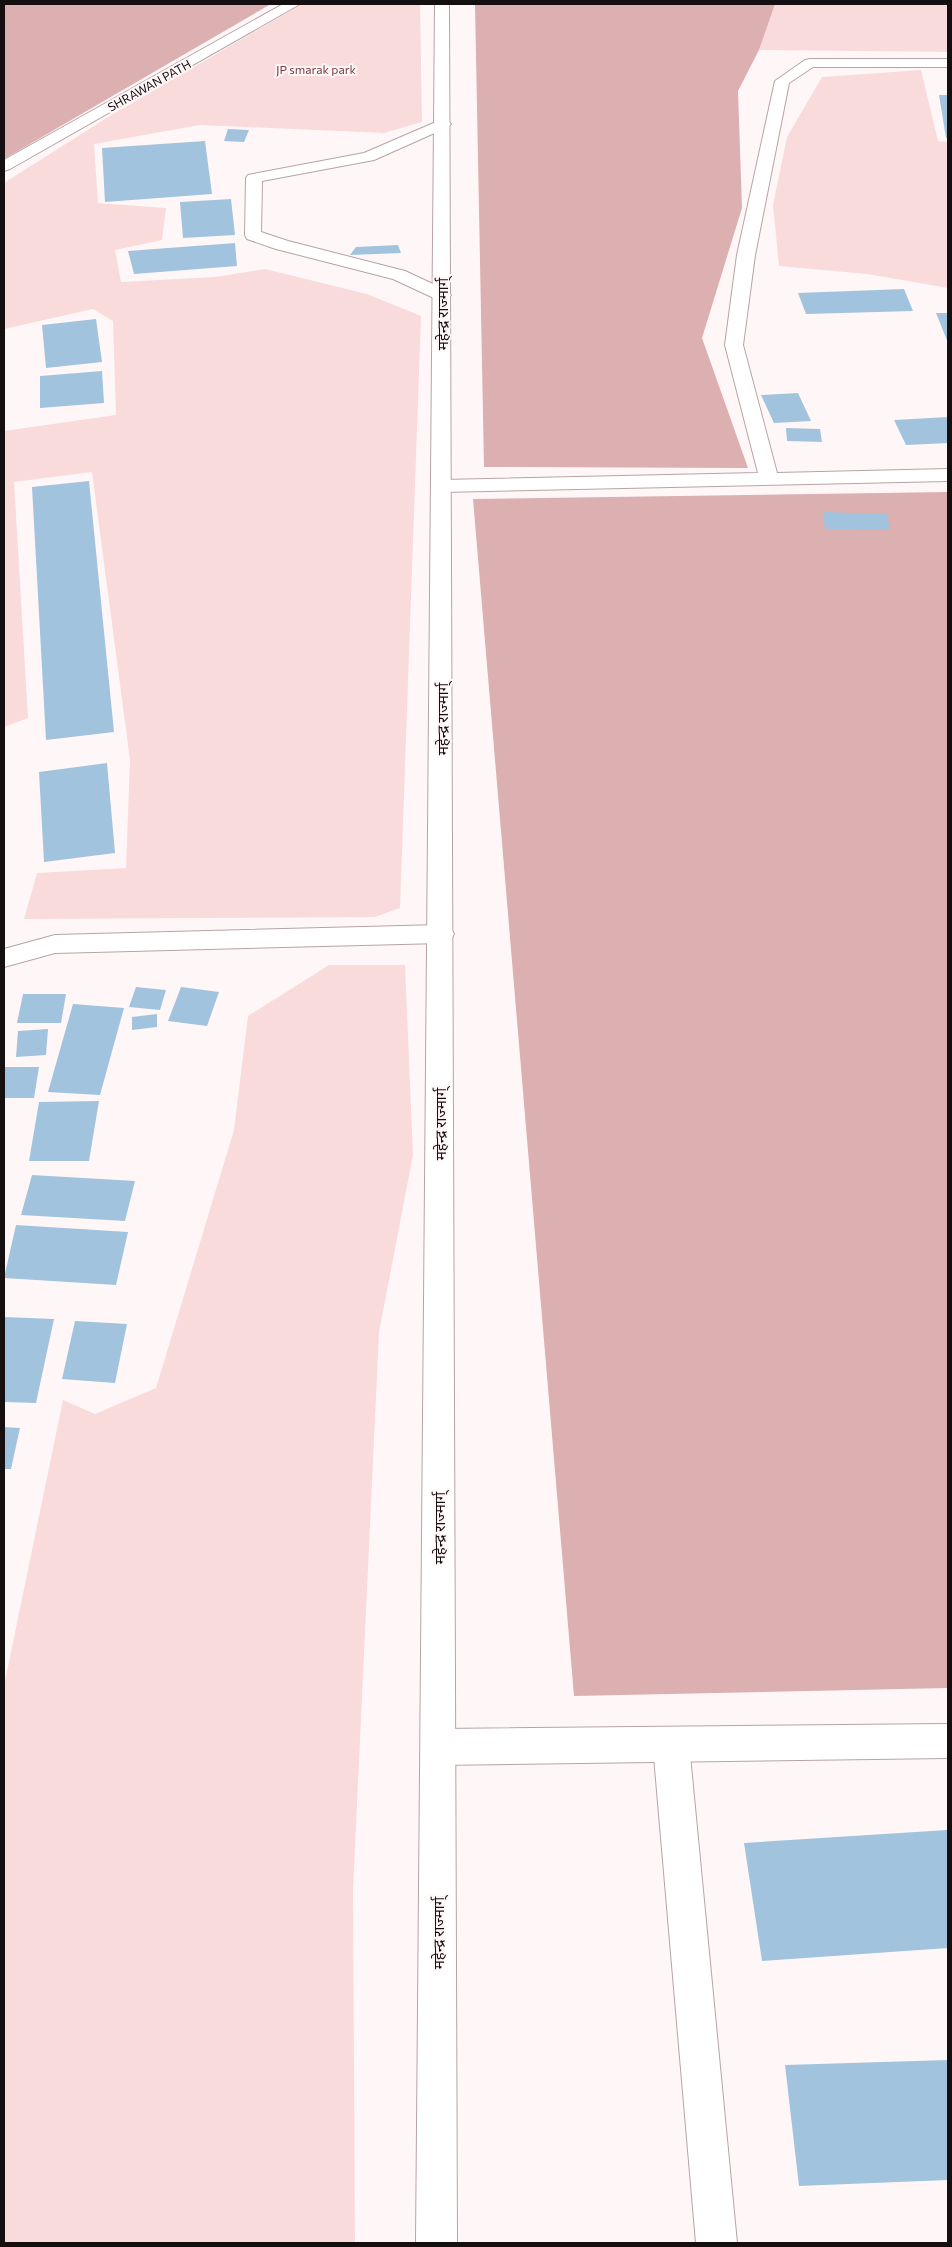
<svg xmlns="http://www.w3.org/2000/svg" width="952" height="2247" viewBox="0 0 952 2247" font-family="Commissioner,'Noto Sans Devanagari',sans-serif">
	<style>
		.green { fill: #f9dbdc }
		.forest { fill: #dcafb1 }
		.building { fill: #a1c3de }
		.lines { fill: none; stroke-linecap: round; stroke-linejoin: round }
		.lane-casing { stroke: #b6a4a5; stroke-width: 2 }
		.street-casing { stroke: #b6a4a5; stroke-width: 2 }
		.secondary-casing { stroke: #b6a4a5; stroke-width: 2 }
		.highway-casing { stroke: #b6a4a5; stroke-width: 2 }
		.lane { fill: #fff; fill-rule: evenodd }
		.street { fill: #fff; fill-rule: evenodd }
		.secondary { fill: #fff; fill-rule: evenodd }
		.highway { fill: #fff; fill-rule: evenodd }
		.labels { text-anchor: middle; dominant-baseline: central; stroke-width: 4; stroke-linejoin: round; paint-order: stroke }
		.far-park-label { font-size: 12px; fill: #763b41; stroke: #fff7f7 }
		.far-street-label { font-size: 12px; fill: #160f10; stroke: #fff7f7 }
		.street-label { font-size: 15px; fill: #160f10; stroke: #fff7f7 }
	</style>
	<rect width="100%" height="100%" fill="#fff7f7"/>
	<!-- green -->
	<g class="green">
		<polygon points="302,4 420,4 422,122 384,133 200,125 94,144 98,203 166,208 162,240 115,250 121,282 215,277 265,269 367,294 421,316 400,908 375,917 24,919 37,873 126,868 130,760 92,472 14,482 28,718 4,727 4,431 116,415 113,321 93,309 4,329 4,183 108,117"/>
		<polygon points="775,4 948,4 948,52 759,50"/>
		<polygon points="921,70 938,141 948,142 948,288 867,274 779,266 773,205 787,137 822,77"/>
		<polygon points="329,965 405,965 413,1155 379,1332 353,1890 355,2243 4,2243 4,1686 63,1400 95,1414 156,1388 234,1130 248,1016"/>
	</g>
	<!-- forest -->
	<g class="forest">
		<polygon points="4,4 271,4 4,159"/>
		<polygon points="475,4 775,4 759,50 738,91 742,208 702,338 748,468 484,467"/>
		<polygon points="948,492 948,1688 574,1696 473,499"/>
	</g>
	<!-- building -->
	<g class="building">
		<polygon points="939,95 948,95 948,138 946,138"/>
		<polygon points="228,129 249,130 244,142 224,141"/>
		<polygon points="205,141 212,194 105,202 102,148"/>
		<polygon points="231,199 235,235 183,238 180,202"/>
		<polygon points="235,243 237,266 134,274 128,251"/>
		<polygon points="398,245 401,253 350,255 356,247"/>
		<polygon points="904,289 913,311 806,314 798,293"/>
		<polygon points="936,313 948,313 948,343"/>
		<polygon points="96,319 102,362 46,368 42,325"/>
		<polygon points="102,371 104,403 40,408 40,376"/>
		<polygon points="798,393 811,421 774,423 761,395"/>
		<polygon points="948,417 948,443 906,445 894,420"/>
		<polygon points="786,428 820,429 822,442 787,441"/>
		<polygon points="89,481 114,732 46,740 32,487"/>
		<polygon points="823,512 887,514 890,530 825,529"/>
		<polygon points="107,763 115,853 44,862 39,772"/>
		<polygon points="136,987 166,990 160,1010 129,1007"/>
		<polygon points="181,987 219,992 207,1026 168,1021"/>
		<polygon points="23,994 66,994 61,1023 17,1023"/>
		<polygon points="73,1004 124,1008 100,1095 48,1092"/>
		<polygon points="157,1014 157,1027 132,1030 132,1017"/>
		<polygon points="48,1029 46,1055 16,1057 18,1031"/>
		<polygon points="4,1067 39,1067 34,1098 4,1098"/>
		<polygon points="99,1101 89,1161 29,1161 39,1102"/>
		<polygon points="32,1175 135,1181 125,1221 21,1215"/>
		<polygon points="16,1225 128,1232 116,1285 4,1278"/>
		<polygon points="4,1317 54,1319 36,1403 4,1402"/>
		<polygon points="75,1321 127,1324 115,1383 62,1379"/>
		<polygon points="4,1427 20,1428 11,1469 4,1469"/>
		<polygon points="947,1830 948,1948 762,1961 744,1843"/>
		<polygon points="948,2060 948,2180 799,2186 785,2065"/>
	</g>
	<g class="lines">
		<defs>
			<g id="lane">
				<polygon points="443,119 448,121 451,124 448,127 374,160 262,181 261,232 288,241 405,271 448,291 451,295 448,299 436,299 393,279 276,249 247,239 245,235 246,178 248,175 364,153"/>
				<polygon points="671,1727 683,1733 689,1745 737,2243 696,2243 653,1745 659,1733"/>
			</g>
			<g id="street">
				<polygon points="810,59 948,59 948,67 813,67 789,83 755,255 743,345 777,473 948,469 948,481 442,492 435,490 432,486 435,482 442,480 758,473 725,345 737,255 775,81 805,60"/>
				<polygon points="441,925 450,927 454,934 450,941 441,943 55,953 4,967 4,949 55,935"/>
				<polygon points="948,1724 948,1758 439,1765 427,1759 421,1747 427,1735 439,1729"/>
			</g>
			<polygon id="secondary" points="283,4 300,4 10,169 4,171 4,160"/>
			<polygon id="highway" points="435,4 449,4 457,2243 416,2243"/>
		</defs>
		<!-- lane casing -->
		<use href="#lane" class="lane-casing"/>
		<!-- street casing -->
		<use href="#street" class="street-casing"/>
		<!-- secondary casing -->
		<use href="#secondary" class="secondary-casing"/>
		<!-- highway casing -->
		<use href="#highway" class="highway-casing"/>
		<!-- lane -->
		<use href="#lane" class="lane"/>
		<!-- street -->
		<use href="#street" class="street"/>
		<!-- secondary -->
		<use href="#secondary" class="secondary"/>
		<!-- highway -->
		<use href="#highway" class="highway"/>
	</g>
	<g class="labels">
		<!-- far-park labels -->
		<g class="far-park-label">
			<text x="316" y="69">JP smarak park</text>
		</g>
		<!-- far-street labels -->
		<g class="far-street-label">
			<text transform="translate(149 85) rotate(-29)">SHRAWAN PATH</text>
		</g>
		<!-- street labels -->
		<g class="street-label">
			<text transform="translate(442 314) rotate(-90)">महेन्द्र राज्मार्ग्</text>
			<text transform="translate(442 719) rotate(-90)">महेन्द्र राज्मार्ग्</text>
			<text transform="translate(440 1124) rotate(-90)">महेन्द्र राज्मार्ग्</text>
			<text transform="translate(439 1528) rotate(-90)">महेन्द्र राज्मार्ग्</text>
			<text transform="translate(438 1933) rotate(-90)">महेन्द्र राज्मार्ग्</text>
		</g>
	</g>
	<!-- border -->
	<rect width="952" height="2247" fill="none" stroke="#160f10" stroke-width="10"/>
</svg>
